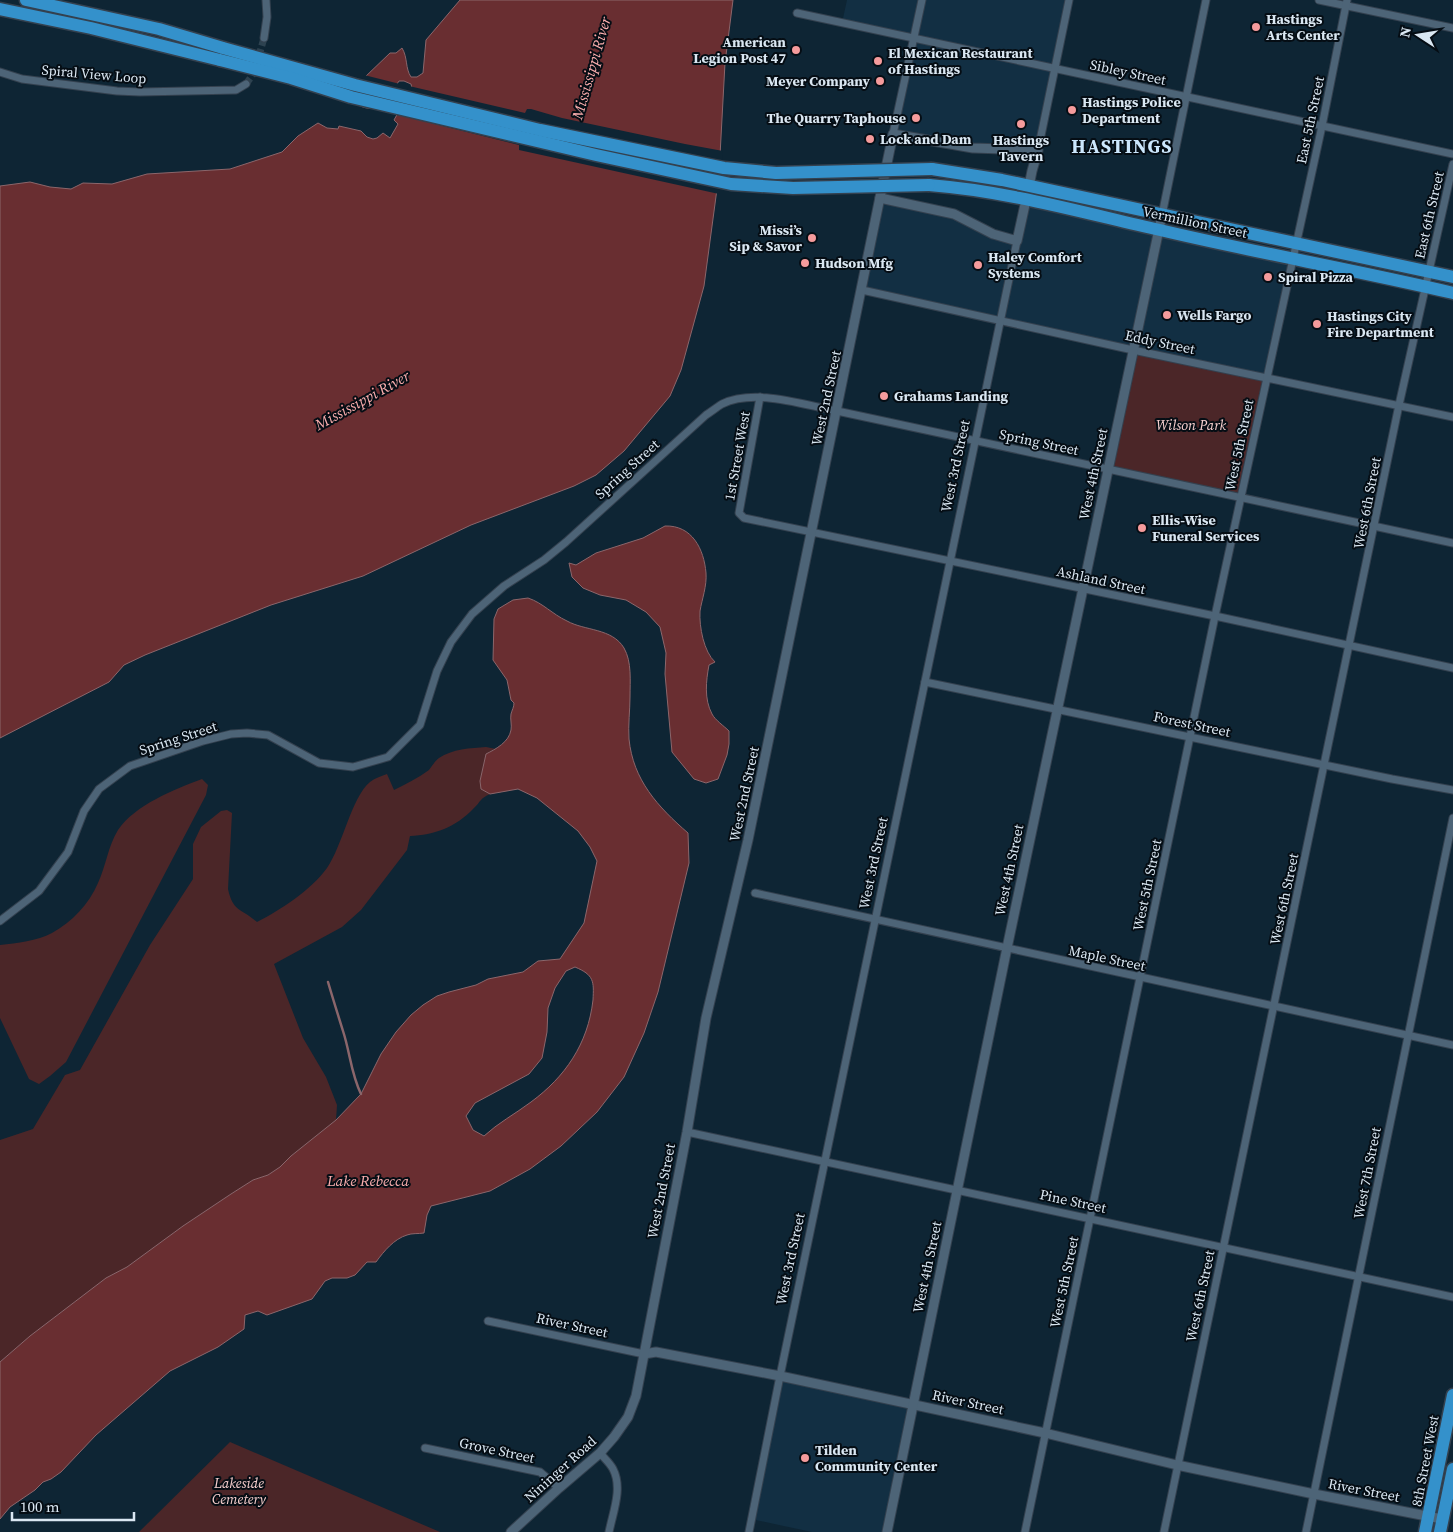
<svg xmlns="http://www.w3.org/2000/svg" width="1453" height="1532" viewBox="0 0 1453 1532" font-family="'Source Serif 4',serif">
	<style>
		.built { fill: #122f43 }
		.green { fill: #4b2628 }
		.water { fill: #692e31; stroke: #8b666b; fill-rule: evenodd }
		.pier { fill: #0e2534 }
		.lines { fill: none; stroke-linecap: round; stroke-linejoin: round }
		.stream { stroke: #8b666b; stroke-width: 2.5 }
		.minor-tunnel { stroke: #2d4250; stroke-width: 7; stroke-dasharray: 7 3.5; stroke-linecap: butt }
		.minor-casing { stroke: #34414f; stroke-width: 9 }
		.tertiary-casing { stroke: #34414f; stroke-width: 11 }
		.trunk-casing { stroke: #34414f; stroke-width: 15 }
		.minor { stroke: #4d6477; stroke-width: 7 }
		.tertiary { stroke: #4d6477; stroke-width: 9 }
		.trunk { stroke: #3491cb; stroke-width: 12 }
		.trunk-bridge-casing { stroke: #34414f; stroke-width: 15; stroke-linecap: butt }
		.trunk-bridge { stroke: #3491cb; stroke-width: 12 }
		.poi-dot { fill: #f59b9c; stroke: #050d14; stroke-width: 2 }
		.labels { text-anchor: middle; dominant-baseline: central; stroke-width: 4; stroke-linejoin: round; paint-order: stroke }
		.poi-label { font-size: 14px; font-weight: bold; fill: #dae7f2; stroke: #050d14; text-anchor: start }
		.street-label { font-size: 14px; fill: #dae7f2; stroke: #050d14 }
		.park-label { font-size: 14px; font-style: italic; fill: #f8d0cf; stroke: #050d14 }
		.water-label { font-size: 15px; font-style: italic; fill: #fbaeae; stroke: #050d14 }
		.district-label { font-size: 19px; font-weight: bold; letter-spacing: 1px; fill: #cce7fd; stroke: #050d14 }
	</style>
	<rect width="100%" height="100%" fill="#0e2534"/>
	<!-- built -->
	<g class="built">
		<polygon points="847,0 1069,0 1038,150 893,134 914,39 842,23"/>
		<polygon points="880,198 954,214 1016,241 1027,210 1035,204 1292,259 1266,378 862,290"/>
		<polygon points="780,1376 913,1404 887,1532 812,1532 751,1519"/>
	</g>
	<!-- green -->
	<g class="green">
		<polygon points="1133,350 1266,378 1241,498 1109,470"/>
		<path d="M 486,747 L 496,749 L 486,754 L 480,781 L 481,789 L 490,794 C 479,799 481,802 473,809 C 456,827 434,835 410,836 L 407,850 L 361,910 L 342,927 L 274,964 L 303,1038 L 326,1077 L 337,1105 L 336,1120 L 291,1156 L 280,1167 L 268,1175 L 253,1180 L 231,1194 L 183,1226 L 127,1267 L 106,1278 L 30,1336 L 0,1362 L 0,1140 L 33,1129 L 65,1075 L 80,1070 L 150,945 L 193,879 L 193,844 L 201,827 L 221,811 L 227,810 L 232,813 L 228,889 C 233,912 241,908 257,922 C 282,909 310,891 327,868 C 343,845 351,798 370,782 C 375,778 382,776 387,774 L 394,790 C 406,784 418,778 429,770 C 432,766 435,761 439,758 C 452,749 471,748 486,747 Z"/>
		<path d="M 202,779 L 208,785 L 206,795 L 66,1062 L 50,1076 L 39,1084 L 29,1079 L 0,1018 L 0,945 C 17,943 37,941 52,933 C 72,922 89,904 98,883 C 106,866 108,846 118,830 C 135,805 175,789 202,779 Z"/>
		<polygon points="230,1442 440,1532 139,1532"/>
	</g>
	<!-- water -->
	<g class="water">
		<path d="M 460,0 L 733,0 L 725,63 L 719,174 L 704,286 L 681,370 L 670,396 L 624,451 L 596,475 L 574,486 L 471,525 L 363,576 L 271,605 L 145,655 L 124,665 L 109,682 L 0,738 L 0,186 L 30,182 L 50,187 L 71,189 L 83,183 L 112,184 L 147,174 L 230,169 L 282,152 L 298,136 L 318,123 L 327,128 L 338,129 L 339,126 L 361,131 L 367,137 L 373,139 L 377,138 L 383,133 L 390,138 L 398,124 L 394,120 L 412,88 L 411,84 L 404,81 L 399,81 C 387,98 381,116 358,105 L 364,78 L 390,53 L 396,53 L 402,48 C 408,58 405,68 411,77 L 417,77 L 423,73 L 426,40 Z"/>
		<path d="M 665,526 C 692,525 704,549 706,573 C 707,586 702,599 700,611 C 699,627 704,652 715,662 L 709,665 C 706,681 704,699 712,714 C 715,720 724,726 729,731 L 729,744 L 727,755 L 718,779 L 706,783 L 694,779 L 672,752 L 665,674 L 666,653 L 660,627 L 646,612 L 626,600 L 600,595 L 583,588 L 572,577 L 569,563 L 576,565 L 596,553 L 643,538 Z"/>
		<path d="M 528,598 C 543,603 552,614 567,621 C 585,631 612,628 624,648 C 632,662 630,681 630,697 C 630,710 628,725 629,739 C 633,780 658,807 688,833 L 689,863 L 658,992 L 644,1033 L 624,1077 L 597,1112 L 561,1146 L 530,1169 L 490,1191 L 431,1206 L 427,1215 L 424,1233 C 418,1234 412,1233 407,1235 C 394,1239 384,1251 376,1262 L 367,1262 L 355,1275 L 347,1278 L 332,1278 L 325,1281 L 312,1299 L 267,1315 L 258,1311 L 245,1315 L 244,1329 L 218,1347 L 170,1371 L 96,1435 L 61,1472 L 51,1479 L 43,1482 L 35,1490 L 10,1507 L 0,1519 L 0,1362 L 30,1336 L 106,1278 L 127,1267 L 183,1226 L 231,1194 L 253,1180 L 268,1175 L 280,1167 L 291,1156 L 336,1120 L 361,1094 L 381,1054 L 396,1032 L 411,1015 L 423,1005 L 437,996 L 449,992 L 476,985 L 488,979 L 523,972 L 538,961 L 560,959 L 584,923 L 597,861 L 590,847 L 578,831 L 537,798 L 518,789 L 490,794 L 481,789 L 480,781 L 486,754 C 496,749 509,742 511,730 C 512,725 510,719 511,714 C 512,710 514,707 514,703 L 511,700 L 507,680 L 493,660 L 494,619 L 498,609 L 513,600 ZM 575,967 C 594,975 594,981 593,1000 C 588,1044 565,1077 531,1102 C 515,1114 498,1123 484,1136 L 473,1130 L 466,1116 L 475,1103 L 529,1074 L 542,1058 L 547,1032 L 548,1008 L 555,988 L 566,971 Z"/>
	</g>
	<!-- pier -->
	<g class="pier">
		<polygon points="364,75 400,84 384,106 378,110 355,105 354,98"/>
		<polygon points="409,86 525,113 527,109 531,109 562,118 685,144 723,151 719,194 519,150 519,145 395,114"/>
	</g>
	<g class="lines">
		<!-- stream -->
		<path class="stream" d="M 328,982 C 333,999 338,1015 343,1031 C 350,1052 351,1074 361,1094"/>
		<!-- minor-tunnel -->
		<polyline class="minor-tunnel" points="246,84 254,73 264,38"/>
		<defs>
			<g id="minor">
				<polyline points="1319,0 1453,28"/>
				<polyline points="797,13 1453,154"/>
				<polyline points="264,38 267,17 266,0"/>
				<polyline points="0,72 22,79 117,91 140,92 236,90 246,84"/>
				<polyline points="893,134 922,0"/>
				<polyline points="1038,150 1069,0"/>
				<polyline points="1162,215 1206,0"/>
				<polyline points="862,290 1133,350 1453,417"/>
				<polyline points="760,397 739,513 744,518 1215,616 1453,668"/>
				<polyline points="925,682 1392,779 1453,790"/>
				<polyline points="755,893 1453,1045"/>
				<path d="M 0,921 L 39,891 L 68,852 L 84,811 L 99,789 L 130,766 L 203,741 L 231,734 L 247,733 L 268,735 L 319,763 L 353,767 L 388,757 L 420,725 L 437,671 L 451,642 L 472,614 L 504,586 L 544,560 L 566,542 L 706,415 C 712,411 717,407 722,404 C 755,388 803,405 837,411 L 1453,543"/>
				<polyline points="687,1132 1453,1297"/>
				<polyline points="488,1321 644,1354"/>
				<polyline points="425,1448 540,1472 559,1488"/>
				<path d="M 600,1453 C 604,1458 610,1463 613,1469 C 623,1488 613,1512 609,1532"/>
				<polyline points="749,1532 780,1376 1017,241"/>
				<polyline points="1025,1532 1215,616 1322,126 1347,0"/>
				<polyline points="1164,1532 1399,405 1453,164"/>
				<polyline points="1306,1532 1453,818"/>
			</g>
			<g id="tertiary">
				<polyline points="880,198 954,214 993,234 1017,241 1026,200"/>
				<polyline points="644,1354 656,1352 780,1376 1045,1433 1177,1465 1314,1494 1442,1519"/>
				<polyline points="511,1532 559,1488 600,1453 614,1437 628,1417 636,1396 687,1132 706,1018 748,840 893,134 973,148 1038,150 1032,171 1029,186"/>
				<polyline points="887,1532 1007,948 1162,215"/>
			</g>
			<g id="trunk">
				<polyline points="26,0 159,29 223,48"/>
				<polyline points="0,9 91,28 220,60"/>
				<polyline points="932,169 1002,180 1453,277"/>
				<path d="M 929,185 C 1008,191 1084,213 1160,230 C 1257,253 1356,270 1453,293"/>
				<polyline points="1425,1532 1453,1395"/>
				<polyline points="1440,1532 1453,1469"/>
			</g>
		</defs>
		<!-- minor casing -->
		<use href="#minor" class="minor-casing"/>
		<!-- tertiary casing -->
		<use href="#tertiary" class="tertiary-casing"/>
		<!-- trunk casing -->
		<use href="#trunk" class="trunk-casing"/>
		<!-- minor -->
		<use href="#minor" class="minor"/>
		<!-- tertiary -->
		<use href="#tertiary" class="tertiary"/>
		<!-- trunk -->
		<use href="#trunk" class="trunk"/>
		<defs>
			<g id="trunk-bridge">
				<polyline points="223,48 355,85 540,130 724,168 776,173 932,169"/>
				<polyline points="220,60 291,78 351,97 596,155 731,184 793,188 929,185"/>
			</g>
		</defs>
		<!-- trunk-bridge casing -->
		<use href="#trunk-bridge" class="trunk-bridge-casing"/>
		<!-- trunk-bridge -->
		<use href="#trunk-bridge" class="trunk-bridge"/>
	</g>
	<!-- markers -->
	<g class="poi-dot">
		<circle cx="1256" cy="27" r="5"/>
		<circle cx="796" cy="50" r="5"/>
		<circle cx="878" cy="61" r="5"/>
		<circle cx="880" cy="81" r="5"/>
		<circle cx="1072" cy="110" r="5"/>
		<circle cx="916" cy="118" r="5"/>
		<circle cx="1021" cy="124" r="5"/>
		<circle cx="870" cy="139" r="5"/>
		<circle cx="812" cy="238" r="5"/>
		<circle cx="805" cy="263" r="5"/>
		<circle cx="978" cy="265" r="5"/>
		<circle cx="1268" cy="277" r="5"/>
		<circle cx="1167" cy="315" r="5"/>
		<circle cx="1317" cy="324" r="5"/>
		<circle cx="884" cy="396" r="5"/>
		<circle cx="1142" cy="528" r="5"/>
		<circle cx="805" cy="1458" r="5"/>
	</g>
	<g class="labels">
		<!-- poi labels -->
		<g class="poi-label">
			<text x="1266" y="19">Hastings<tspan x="1266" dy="16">Arts Center</tspan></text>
			<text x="786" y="42" text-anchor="end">American<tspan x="786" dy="16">Legion Post 47</tspan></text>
			<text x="888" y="53">El Mexican Restaurant<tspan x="888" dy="16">of Hastings</tspan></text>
			<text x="870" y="81" text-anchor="end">Meyer Company</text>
			<text x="1082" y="102">Hastings Police<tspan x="1082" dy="16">Department</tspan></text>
			<text x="906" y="118" text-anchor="end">The Quarry Taphouse</text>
			<text x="880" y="139">Lock and Dam</text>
			<text x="1021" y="140" text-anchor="middle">Hastings<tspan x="1021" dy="16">Tavern</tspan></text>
			<text x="802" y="230" text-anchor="end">Missi’s<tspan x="802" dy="16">Sip &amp; Savor</tspan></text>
			<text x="988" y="257">Haley Comfort<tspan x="988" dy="16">Systems</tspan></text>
			<text x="815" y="263">Hudson Mfg</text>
			<text x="1278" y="277">Spiral Pizza</text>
			<text x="1177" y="315">Wells Fargo</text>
			<text x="1327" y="316">Hastings City<tspan x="1327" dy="16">Fire Department</tspan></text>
			<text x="894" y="396">Grahams Landing</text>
			<text x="1152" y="520">Ellis-Wise<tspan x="1152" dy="16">Funeral Services</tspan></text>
			<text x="815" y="1450">Tilden<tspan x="815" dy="16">Community Center</tspan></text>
		</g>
		<!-- street labels -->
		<g class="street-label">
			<text transform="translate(1128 72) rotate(12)">Sibley Street</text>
			<text transform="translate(94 74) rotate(5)">Spiral View Loop</text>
			<text transform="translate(1310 120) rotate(-78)">East 5th Street</text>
			<text transform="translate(1429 215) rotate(-77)">East 6th Street</text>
			<text transform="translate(1195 222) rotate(12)">Vermillion Street</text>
			<text transform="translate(1160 342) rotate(12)">Eddy Street</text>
			<text transform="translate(826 398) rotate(-78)">West 2nd Street</text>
			<text transform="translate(1039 442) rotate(12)">Spring Street</text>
			<text transform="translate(1239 445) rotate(-78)">West 5th Street</text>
			<text transform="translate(737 456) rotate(-80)">1st Street West</text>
			<text transform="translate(955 466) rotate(-78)">West 3rd Street</text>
			<text transform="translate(627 469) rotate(-42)">Spring Street</text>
			<text transform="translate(1093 474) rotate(-78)">West 4th Street</text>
			<text transform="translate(1367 503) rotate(-79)">West 6th Street</text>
			<text transform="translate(1101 580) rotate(12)">Ashland Street</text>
			<text transform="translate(1192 724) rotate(12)">Forest Street</text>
			<text transform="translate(178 738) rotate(-18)">Spring Street</text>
			<text transform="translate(744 794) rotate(-78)">West 2nd Street</text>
			<text transform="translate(873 863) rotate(-78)">West 3rd Street</text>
			<text transform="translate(1009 870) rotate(-78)">West 4th Street</text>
			<text transform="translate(1147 885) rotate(-78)">West 5th Street</text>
			<text transform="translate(1284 899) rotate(-78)">West 6th Street</text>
			<text transform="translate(1107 958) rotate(12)">Maple Street</text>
			<text transform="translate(1367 1173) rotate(-79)">West 7th Street</text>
			<text transform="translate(661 1191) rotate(-79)">West 2nd Street</text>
			<text transform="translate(1073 1201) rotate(12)">Pine Street</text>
			<text transform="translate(790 1259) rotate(-78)">West 3rd Street</text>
			<text transform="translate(927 1267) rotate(-78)">West 4th Street</text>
			<text transform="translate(1064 1282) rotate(-78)">West 5th Street</text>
			<text transform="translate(1200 1296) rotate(-78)">West 6th Street</text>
			<text transform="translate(572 1325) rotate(12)">River Street</text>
			<text transform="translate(968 1402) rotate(12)">River Street</text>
			<text transform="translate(497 1450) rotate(12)">Grove Street</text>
			<text transform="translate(1425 1461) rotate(-79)">8th Street West</text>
			<text transform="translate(560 1469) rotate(-42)">Nininger Road</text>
			<text transform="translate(1364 1490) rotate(11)">River Street</text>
		</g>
		<!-- park labels -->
		<g class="park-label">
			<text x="1191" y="425">Wilson Park</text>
			<text x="239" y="1483">Lakeside<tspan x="239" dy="16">Cemetery</tspan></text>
		</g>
		<!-- water labels -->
		<g class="water-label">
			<text transform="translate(591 68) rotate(-74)">Mississippi River</text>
			<text transform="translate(362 400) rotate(-29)">Mississippi River</text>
			<text x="368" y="1180">Lake Rebecca</text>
		</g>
		<!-- district labels -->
		<g class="district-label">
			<text x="1122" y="146">HASTINGS</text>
		</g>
	</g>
	<!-- north arrow -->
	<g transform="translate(1418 35) rotate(282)" stroke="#050d14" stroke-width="4" paint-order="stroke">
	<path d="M0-4L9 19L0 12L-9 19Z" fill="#dae7f2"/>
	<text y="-8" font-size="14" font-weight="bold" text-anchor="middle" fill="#dae7f2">N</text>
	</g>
	<!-- scale -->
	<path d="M12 1512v8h122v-8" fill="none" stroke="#dae7f2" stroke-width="2.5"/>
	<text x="20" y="1512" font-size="15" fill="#dae7f2" stroke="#050d14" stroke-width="4" paint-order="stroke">100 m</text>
</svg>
